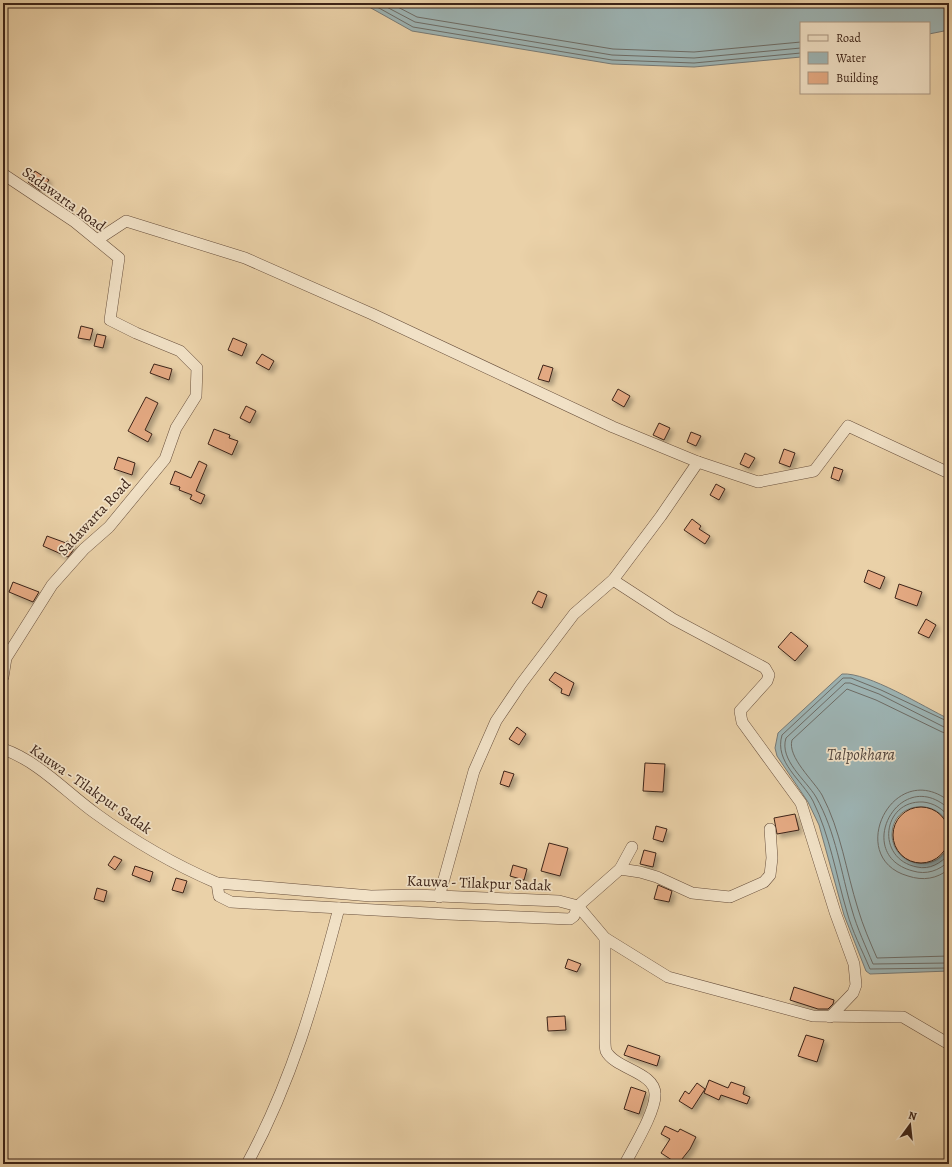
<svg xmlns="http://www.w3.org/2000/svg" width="952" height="1167" viewBox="0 0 952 1167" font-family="Alegreya,serif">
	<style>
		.water { fill: #9db4b4; stroke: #777a76 }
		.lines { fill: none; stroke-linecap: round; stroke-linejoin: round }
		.shore { stroke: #6d6c66; stroke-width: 1 }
		.building { fill: #e4a982; stroke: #3d2418; filter: url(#shadow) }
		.minor-casing { stroke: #684f3c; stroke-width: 12 }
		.minor { stroke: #f1e1c6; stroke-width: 11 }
		.labels { text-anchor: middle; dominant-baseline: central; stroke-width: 3.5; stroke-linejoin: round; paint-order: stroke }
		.street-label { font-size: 15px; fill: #3d2418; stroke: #f1e1c6 }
		.water-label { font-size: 16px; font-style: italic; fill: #55483f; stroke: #f1e1c6 }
	</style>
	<defs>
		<filter id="shadow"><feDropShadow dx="3.5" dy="3.5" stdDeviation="2" flood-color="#0004"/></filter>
	</defs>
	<rect width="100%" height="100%" fill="#ead1a8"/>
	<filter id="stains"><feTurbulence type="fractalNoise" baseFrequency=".005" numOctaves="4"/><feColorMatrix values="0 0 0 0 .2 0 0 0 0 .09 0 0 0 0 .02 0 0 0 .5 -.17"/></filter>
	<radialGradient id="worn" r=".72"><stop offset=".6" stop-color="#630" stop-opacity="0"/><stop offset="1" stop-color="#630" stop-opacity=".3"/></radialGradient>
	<!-- water -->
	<g class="water">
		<polygon points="362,3 949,3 949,30 929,34 929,23 801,23 801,57 694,67 612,64 412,31"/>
		<path d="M 842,674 C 868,672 924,707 949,719 L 949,827 C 939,797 892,801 892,835 C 893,867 940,875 949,843 L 949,971 L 870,974 L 866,971 L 844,915 L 819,825 L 808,802 L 777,756 L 775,748 L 778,733 Z"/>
	</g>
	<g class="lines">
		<!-- shore -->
		<g class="shore">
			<polyline points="370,3 413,27 612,60 694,63 801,53"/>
			<polyline points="379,3 415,22 612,55 694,58 801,48"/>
			<polyline points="390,3 417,17 613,49 694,52 801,42"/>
			<path d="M 949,722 L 881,690 L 851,678 L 843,678 L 782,735 C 774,762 802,780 813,801 C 830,836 836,875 847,912 C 852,931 862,950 870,969 L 949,968"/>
			<path d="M 949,728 L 944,727 L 879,694 L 850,683 L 845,683 L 786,738 C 779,760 806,780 816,797 C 836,832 841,873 852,910 C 857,928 866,947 873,964 L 949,963"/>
			<path d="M 949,734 L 942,732 L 876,700 L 847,689 L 792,740 C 787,757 814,781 822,795 C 841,831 846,871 858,909 C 863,926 870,942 877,958 L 949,956"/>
			<path d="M 949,801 C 893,757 844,858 908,876 C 923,881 937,879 949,869"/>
			<path d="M 949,809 C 900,763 851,855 913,871 C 926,875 939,871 949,861"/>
			<path d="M 949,817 C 943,809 934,803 923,802 C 882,800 875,859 917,867 C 930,870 941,863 949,854"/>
		</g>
	</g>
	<!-- building -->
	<g class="building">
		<polygon points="35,171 49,180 41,191 28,182"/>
		<polygon points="81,326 93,329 90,340 78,338"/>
		<polygon points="97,334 106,336 103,348 94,346"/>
		<polygon points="233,338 247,344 242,356 228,350"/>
		<polygon points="262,354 274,361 269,370 256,363"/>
		<polygon points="154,364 172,369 169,380 150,373"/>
		<polygon points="543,365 553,368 549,382 538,379"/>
		<polygon points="618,389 630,396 624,407 612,400"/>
		<polygon points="146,397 158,403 145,430 152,434 148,442 128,431"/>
		<polygon points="246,406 256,411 250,423 240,418"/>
		<polygon points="659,423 670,428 664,440 653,435"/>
		<polygon points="214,429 230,435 229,438 238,441 232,455 208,444"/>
		<polygon points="691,432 701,436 696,446 687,442"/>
		<polygon points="784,449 795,453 790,467 779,463"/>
		<polygon points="745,453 755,458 749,468 740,464"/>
		<polygon points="118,457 135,463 132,475 114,469"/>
		<polygon points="199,461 207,465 196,491 205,495 201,504 190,499 192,495 179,490 180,487 170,484 175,471 191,478"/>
		<polygon points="834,467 843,470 839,481 831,478"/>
		<polygon points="716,484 725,489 719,500 710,495"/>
		<polygon points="692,519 701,526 699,529 710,536 705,544 684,530"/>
		<polygon points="47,536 66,543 67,541 75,545 72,552 68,557 43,546"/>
		<polygon points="868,570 885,577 880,589 864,582"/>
		<polygon points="13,582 39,592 33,602 9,592"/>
		<polygon points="899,584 922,592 917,606 895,598"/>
		<polygon points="538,591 547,595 542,608 532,603"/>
		<polygon points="926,619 936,625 929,638 918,633"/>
		<polygon points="791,632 808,646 795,661 778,647"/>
		<polygon points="555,672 574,683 569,696 561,693 562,689 549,680"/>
		<polygon points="517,727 526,734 519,745 509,739"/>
		<polygon points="645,763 665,764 663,792 643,791"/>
		<polygon points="504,771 514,774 509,787 500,784"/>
		<circle cx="921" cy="835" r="28"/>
		<polygon points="795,814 799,830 777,834 774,818"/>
		<polygon points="656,826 667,829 663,842 653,839"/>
		<polygon points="549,843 568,848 560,876 541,871"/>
		<polygon points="644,850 656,853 653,867 640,864"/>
		<polygon points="114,856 122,860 115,870 108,865"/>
		<polygon points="513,865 527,869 524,880 510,876"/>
		<polygon points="135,866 153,872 150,882 132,875"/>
		<polygon points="176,878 187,881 183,893 172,890"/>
		<polygon points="658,885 672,891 669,902 654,899"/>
		<polygon points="97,888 107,891 104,902 94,899"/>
		<polygon points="568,959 581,964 577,972 565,968"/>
		<polygon points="794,987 834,1000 833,1004 828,1009 818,1009 790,1000"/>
		<polygon points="565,1016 566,1030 548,1031 547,1017"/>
		<polygon points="806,1035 824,1040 817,1062 798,1056"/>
		<polygon points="628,1045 660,1056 657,1066 624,1055"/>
		<polygon points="709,1080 728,1088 731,1082 745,1087 743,1094 750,1097 747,1104 721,1095 719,1100 704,1093"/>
		<polygon points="697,1083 705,1089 692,1109 679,1101 685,1091 689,1094"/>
		<polygon points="631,1087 646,1092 639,1114 624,1109"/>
		<polygon points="665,1126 678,1132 680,1129 696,1137 690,1149 678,1164 661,1153 670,1139 661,1134"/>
	</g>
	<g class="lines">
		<defs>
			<g id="minor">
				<polyline points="3,174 75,222 119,258 110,320 136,333 180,351 197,368 196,396 176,428 165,459 109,527 84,549 52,585 6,658 3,677"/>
				<polyline points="97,240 126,221 245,258 372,314 613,427 698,462 758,482 814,471 848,426 949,473"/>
				<polyline points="613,580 673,619 765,668 769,675 767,681 740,711 742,722 801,803 835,912 854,964 856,985 853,993 830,1017"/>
				<path d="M 3,749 C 38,761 66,792 95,813 C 132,840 175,865 217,883 L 371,896 L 415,895 L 559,901 L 578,906 L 605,938 L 668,977 L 813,1016 L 903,1017 L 949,1044"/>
				<polyline points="620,869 640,872 657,877 692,893 730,897 764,882 770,875 772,858 770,829"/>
				<polyline points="217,883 219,896 231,902 447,914 570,919 574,916 578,906 620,869 632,847"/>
				<polyline points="439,897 474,771 496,721 521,684 574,614 613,580 661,516 698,462"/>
				<path d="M 605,938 L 605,1039 C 605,1043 605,1048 606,1051 C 615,1069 655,1072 655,1094 C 656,1111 633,1148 625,1164"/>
				<path d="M 247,1164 C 292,1081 315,999 339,908"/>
			</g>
		</defs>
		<!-- minor casing -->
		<use href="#minor" class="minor-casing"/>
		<!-- minor -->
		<use href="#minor" class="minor"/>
	</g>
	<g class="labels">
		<!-- street labels -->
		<g class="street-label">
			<text transform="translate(64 199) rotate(36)">Sadawarta Road</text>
			<text transform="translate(94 517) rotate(-47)">Sadawarta Road</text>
			<text transform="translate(91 789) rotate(35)">Kauwa - Tilakpur Sadak</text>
			<text transform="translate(479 883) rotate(2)">Kauwa - Tilakpur Sadak</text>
		</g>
		<!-- water labels -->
		<g class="water-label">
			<text x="861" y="755">Talpokhara</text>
		</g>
	</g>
	<!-- margin -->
	<rect width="952" height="1167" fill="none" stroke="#ead1a8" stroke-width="16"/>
	<rect x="4" y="4" width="944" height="1159" fill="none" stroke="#3d2418" stroke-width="2"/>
	<rect x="8" y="8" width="936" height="1151" fill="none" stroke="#3d2418"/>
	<!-- legend -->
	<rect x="800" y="22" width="130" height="72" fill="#f1e1c6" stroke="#a99580"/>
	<rect x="808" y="35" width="20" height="6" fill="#f1e1c6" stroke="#a99580"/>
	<text x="836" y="42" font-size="12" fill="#3d2418">Road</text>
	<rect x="808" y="52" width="20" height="12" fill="#9db4b4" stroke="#a99580"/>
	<text x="836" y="62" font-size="12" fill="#3d2418">Water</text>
	<rect x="808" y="72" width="20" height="12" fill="#e4a982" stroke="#a99580"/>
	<text x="836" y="82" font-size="12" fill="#3d2418">Building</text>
	<!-- north arrow -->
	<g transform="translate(910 1125) rotate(15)" stroke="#f1e1c6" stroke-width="3" paint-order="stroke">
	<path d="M0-3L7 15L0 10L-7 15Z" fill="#3d2418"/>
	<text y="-6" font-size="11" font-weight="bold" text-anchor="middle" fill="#3d2418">N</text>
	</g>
	<rect width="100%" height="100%" filter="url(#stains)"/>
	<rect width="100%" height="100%" fill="url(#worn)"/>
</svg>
